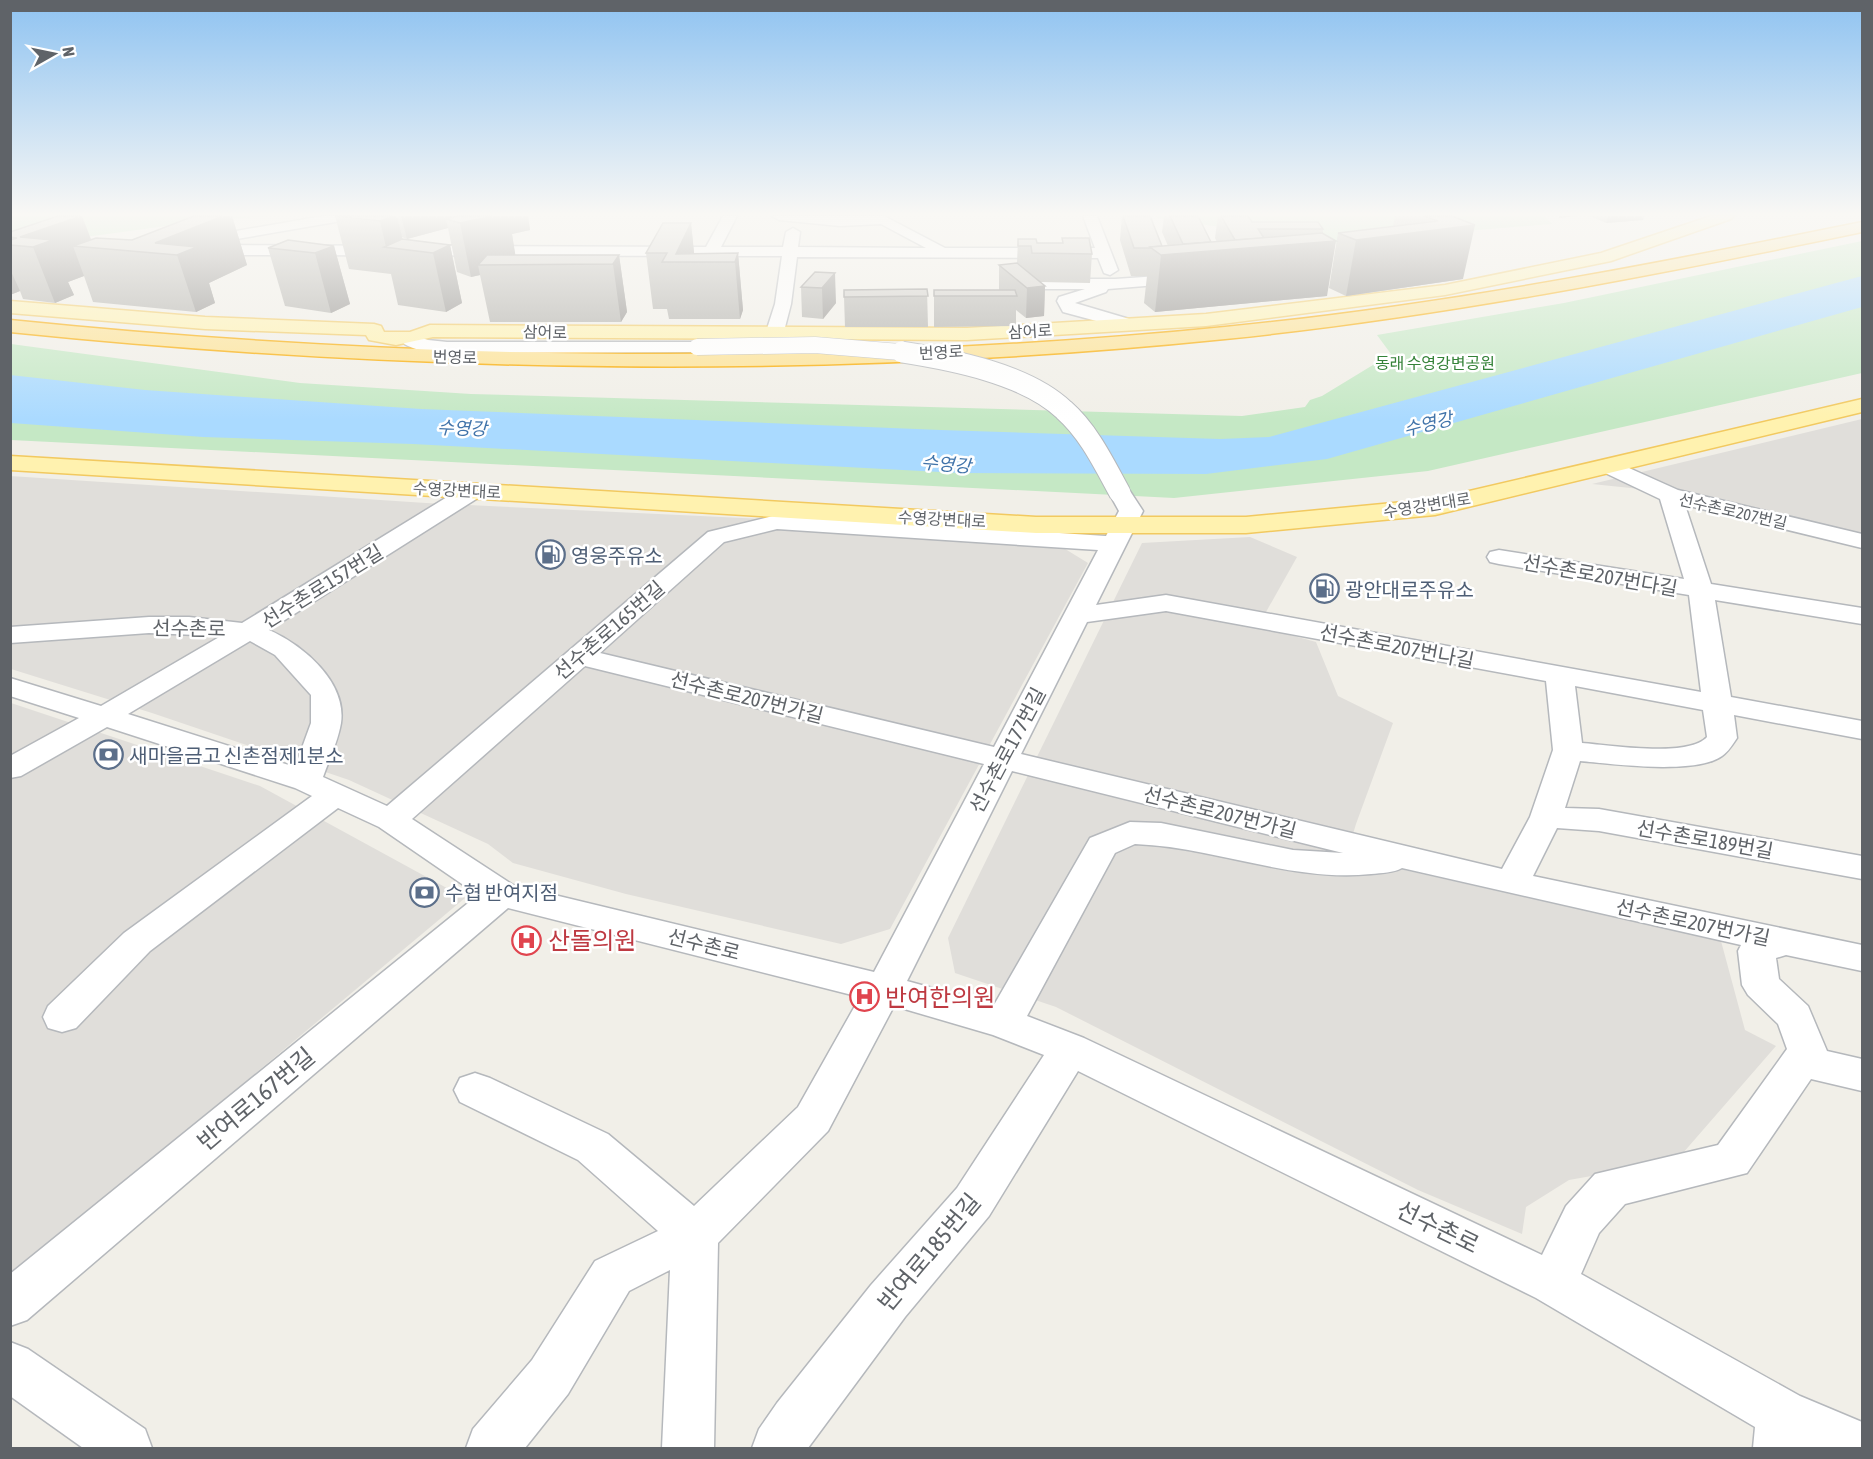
<svg xmlns="http://www.w3.org/2000/svg" width="1873" height="1459" viewBox="0 0 1873 1459" font-family="'Asap Condensed','Noto Sans KR',sans-serif">
	<style>
		.industrial { fill: #e0deda }
		.green { fill: #c5e8c5 }
		.water { fill: #aadaff }
		.lines { fill: none; stroke-linecap: round; stroke-linejoin: round }
		.minor-casing { stroke: #b5b8bc; stroke-width: 3 }
		.major-casing { stroke: #f2c960; stroke-width: 3 }
		.highway-casing { stroke: #f9ab00; stroke-width: 3 }
		.minor { fill: #fff; fill-rule: evenodd }
		.major { fill: #fff2af; fill-rule: evenodd }
		.highway { fill: #fde293; fill-rule: evenodd }
		.minor-bridge-far1-casing { stroke: #b5b8bc; stroke-width: 17; stroke-linecap: butt }
		.minor-bridge-casing { stroke: #b5b8bc; stroke-width: 23; stroke-linecap: butt }
		.minor-bridge-far1 { stroke: #fff; stroke-width: 16 }
		.minor-bridge { stroke: #fff; stroke-width: 21 }
		.wall { fill: #afaea9 }
		.shaded-wall { fill: #8f8d8a }
		.building { fill: #cccac5; stroke: #8f8d8a; stroke-width: 1.5 }
		.labels { text-anchor: middle; dominant-baseline: central; stroke-width: 5; stroke-linejoin: round; paint-order: stroke }
		.far-street-label { font-size: 16px; fill: #5f6368; stroke: #fff }
		.far-park-label { font-size: 16px; fill: #348238; stroke: #fff }
		.far-water-label { font-size: 18px; font-style: italic; fill: #4174aa; stroke: #fff }
		.service-label { font-size: 20px; fill: #4e5e75; stroke: #fff; text-anchor: start }
		.street-label { font-size: 20px; fill: #5f6368; stroke: #fff }
		.near-health-label { font-size: 24px; fill: #be3a42; stroke: #fff; text-anchor: start }
		.near-street-label { font-size: 24px; fill: #5f6368; stroke: #fff }
	</style>
	<rect width="100%" height="100%" fill="#f1efe8"/>
	<!-- industrial -->
	<g class="industrial">
		<polygon points="1862,419 1862,545 1650,490 1592,484"/>
		<polygon points="10,476 426,503 910,526 1044,536 1088,563 890,929 841,944 626,894 513,863 488,844 349,780 152,713 11,669"/>
		<polygon points="1250,537 1297,557 1266,612 1283,633 1316,642 1338,696 1393,723 1356,824 1346,857 1721,941 1745,1030 1776,1046 1676,1161 1569,1180 1526,1207 1522,1234 1418,1190 1056,1007 955,973 948,938 1142,543"/>
		<polygon points="11,703 260,786 465,898 11,1278"/>
	</g>
	<!-- green -->
	<g class="green">
		<polygon points="10,216 270,216 202,221 42,243 11,243"/>
		<polygon points="1156,216 1544,216 1552,224 1452,232 1368,248 1157,218"/>
		<polygon points="1862,241 1862,373 1428,471 1174,498 11,440 11,344 300,383 471,394 1242,416 1305,407 1310,400 1322,396 1391,354 1377,335 1564,303"/>
	</g>
	<!-- water -->
	<polygon class="water" points="1862,276 1862,307 1327,459 1206,474 959,473 413,444 203,437 11,423 10,375 145,390 421,409 941,430 1220,439 1269,437"/>
	<g class="lines">
		<defs>
			<g id="minor">
				<polygon points="323,216 354,216 347,220 219,242 212,238 219,234"/>
				<polygon points="723,216 737,216 721,247 783,247 786,232 793,228 800,232 798,247 926,248 881,224 840,226 779,220 772,216 884,216 945,248 1095,248 1083,216 1097,216 1118,270 1110,275 1104,273 1098,258 797,257 791,304 783,335 774,340 765,335 775,304 782,256 203,255 195,250 203,245 706,247"/>
				<polygon points="1188,274 1194,276 1196,279 1194,282 1108,289 1106,292 1075,303 1136,321 1139,325 1130,330 1063,312 1057,301 1059,297 1085,289 1035,289 1027,284 1035,279 1115,279"/>
				<path d="M 407,333 L 428,340 L 447,342 L 697,342 L 706,347 L 697,352 L 447,353 C 431,352 408,351 398,338 L 401,334 Z"/>
				<path d="M 1609,459 L 1678,490 L 1862,534 L 1862,548 L 1685,505 L 1711,584 L 1862,608 L 1862,624 L 1715,600 L 1731,697 L 1862,721 L 1862,739 L 1734,715 L 1737,738 C 1733,744 1728,752 1722,756 C 1696,775 1612,764 1580,761 L 1565,808 L 1599,809 L 1862,856 L 1862,879 L 1599,831 L 1557,828 L 1533,876 L 1862,945 L 1862,971 L 1786,955 L 1776,958 L 1779,979 L 1808,1006 L 1827,1051 L 1862,1059 L 1862,1091 L 1811,1079 L 1747,1173 L 1625,1204 L 1599,1233 L 1581,1274 L 1800,1396 L 1862,1422 L 1862,1448 L 1753,1448 L 1755,1427 L 1536,1298 L 1078,1071 L 989,1216 L 905,1317 L 808,1448 L 752,1448 L 759,1429 L 777,1403 L 871,1285 L 957,1188 L 1044,1055 L 993,1035 L 894,1006 L 828,1131 L 718,1243 L 714,1448 L 662,1448 L 670,1270 L 629,1291 L 568,1394 L 525,1448 L 466,1448 L 473,1429 L 532,1360 L 595,1261 L 658,1231 L 578,1160 L 460,1102 L 454,1090 L 460,1078 L 475,1073 L 490,1078 L 608,1134 L 694,1206 L 798,1107 L 860,997 L 508,908 L 27,1320 L 10,1326 L 10,1274 L 478,895 L 379,827 L 338,808 L 150,951 L 76,1028 L 62,1032 L 48,1028 L 43,1017 L 48,1006 L 124,933 L 312,796 L 295,788 L 107,727 L 21,776 L 10,778 L 10,756 L 79,718 L 10,696 L 10,678 L 101,706 L 221,636 L 149,633 L 10,643 L 10,627 L 149,617 L 189,617 L 242,623 L 465,486 L 481,486 L 484,491 L 481,496 L 269,630 C 303,645 347,682 341,723 C 338,741 329,760 323,777 L 387,806 L 708,532 L 777,515 L 1106,536 L 1119,511 L 1109,493 L 1112,488 L 1128,488 L 1143,511 L 1096,605 L 1166,595 L 1701,692 L 1689,595 L 1499,564 L 1490,562 L 1487,557 L 1490,552 L 1499,550 L 1684,579 L 1660,499 L 1601,471 L 1598,466 L 1601,461 ZM 777,529 L 1098,550 L 994,747 L 600,653 L 724,542 ZM 1166,611 L 1546,681 L 1553,750 L 1530,817 L 1502,869 L 1021,754 L 1087,622 ZM 250,641 L 275,655 L 311,695 L 311,723 L 295,767 L 128,714 ZM 585,666 L 984,764 L 874,972 L 513,885 L 412,819 ZM 1575,686 L 1703,710 L 1707,737 C 1688,758 1609,745 1582,743 ZM 1012,771 L 1343,853 L 1293,850 L 1161,823 L 1130,822 L 1090,838 L 994,1005 L 907,981 ZM 1135,844 C 1215,847 1290,882 1371,874 C 1382,873 1393,873 1402,868 L 1741,945 L 1738,951 L 1742,985 L 1748,995 L 1778,1024 L 1787,1049 L 1718,1145 L 1595,1174 L 1566,1206 L 1542,1255 L 1084,1038 L 1027,1016 L 1115,853 Z"/>
				<polygon points="10,1342 28,1349 145,1429 152,1448 83,1448 10,1396"/>
			</g>
			<g id="major">
				<polygon points="1711,216 1734,216 1731,219 1611,261 1445,295 1206,326 967,340 433,337 396,345 369,340 366,335 205,329 10,313 10,301 205,317 374,324 381,326 384,332 410,332 430,325 967,328 1206,314 1445,285 1601,253"/>
				<polygon points="1862,399 1862,412 1435,515 1246,533 1036,533 10,470 10,456 1036,517 1246,517 1435,499"/>
			</g>
			<path id="highway" d="M 1862,222 L 1862,232 C 1651,276 1440,317 1225,339 C 825,380 410,373 10,332 L 10,320 C 410,361 825,367 1225,327 C 1439,306 1651,265 1862,222 Z"/>
		</defs>
		<!-- minor casing -->
		<use href="#minor" class="minor-casing"/>
		<!-- major casing -->
		<use href="#major" class="major-casing"/>
		<!-- highway casing -->
		<use href="#highway" class="highway-casing"/>
		<!-- minor -->
		<use href="#minor" class="minor"/>
		<!-- major -->
		<use href="#major" class="major"/>
		<!-- highway -->
		<use href="#highway" class="highway"/>
		<defs>
			<polyline id="minor-bridge-far1" points="697,347 815,345 912,353"/>
			<path id="minor-bridge" d="M 902,352 C 953,360 1026,374 1064,410 C 1089,432 1104,464 1120,493"/>
		</defs>
		<!-- minor-bridge-far1 casing -->
		<use href="#minor-bridge-far1" class="minor-bridge-far1-casing"/>
		<!-- minor-bridge casing -->
		<use href="#minor-bridge" class="minor-bridge-casing"/>
		<!-- minor-bridge-far1 -->
		<use href="#minor-bridge-far1" class="minor-bridge-far1"/>
		<!-- minor-bridge -->
		<use href="#minor-bridge" class="minor-bridge"/>
	</g>
	<!-- wall -->
	<g class="wall">
		<polygon points="82,216 91,239 132,240 194,216 232,216 247,265 209,283 215,303 196,312 93,302 84,276 68,282 74,295 55,303 23,299 20,291 10,295 10,232"/>
		<polygon points="335,216 528,216 530,230 512,234 515,255 619,255 627,312 621,322 490,322 480,275 471,277 457,272 448,228 407,239 402,237 402,239 450,245 462,303 446,312 398,305 391,274 349,269"/>
		<polygon points="1122,216 1150,216 1162,246 1168,246 1162,232 1164,216 1198,216 1211,242 1217,242 1215,238 1218,216 1248,216 1252,222 1323,229 1323,233 1327,296 1155,312 1144,303 1147,276 1131,276 1120,240"/>
		<polygon points="1395,216 1452,216 1463,279 1346,296 1329,288 1338,233 1393,227"/>
		<polygon points="1590,216 1644,216 1643,220 1606,223"/>
		<polygon points="691,223 694,254 738,253 743,310 740,319 669,319 667,309 653,309 646,253"/>
		<polygon points="1062,238 1092,254 1090,283 1040,282 1045,286 1044,316 1026,318 1016,310 1016,326 934,327 934,290 999,290 999,265 1017,263 1018,239 1037,243 1062,243"/>
		<polygon points="334,246 350,304 331,313 285,306 268,248"/>
		<polygon points="815,272 836,303 823,319 802,317 801,287"/>
		<polygon points="927,289 928,327 845,327 844,297"/>
	</g>
	<!-- shaded-wall -->
	<g class="shaded-wall">
		<polygon points="82,216 94,248 73,246 84,276 68,282 74,295 55,303 33,247 20,237"/>
		<polygon points="223,216 232,216 247,265 209,283 215,303 196,312 177,255 155,243"/>
		<polygon points="392,216 397,216 405,249 386,247 380,221"/>
		<polygon points="401,216 463,216 446,219 448,228 407,239"/>
		<polygon points="492,216 528,216 530,230 512,234 517,265 478,265 480,275 471,277 460,223"/>
		<polygon points="1559,216 1579,216 1559,218"/>
		<polygon points="1608,216 1644,216 1643,220 1606,223"/>
		<polygon points="691,223 695,262 676,254"/>
		<polygon points="1475,225 1463,279 1346,296 1356,240"/>
		<polygon points="1336,241 1327,296 1155,312 1161,255"/>
		<polygon points="450,245 462,303 446,312 433,253"/>
		<polygon points="334,246 350,304 331,313 315,253"/>
		<polygon points="738,253 743,310 740,319 735,262"/>
		<polygon points="619,255 627,312 621,322 613,264"/>
		<polygon points="10,269 20,291 10,295"/>
		<polygon points="835,273 836,303 823,319 822,288"/>
		<polygon points="1045,286 1044,316 1026,318 1027,288"/>
	</g>
	<!-- building -->
	<g class="building">
		<polygon points="58,216 81,216 20,237 53,240 33,247 10,245 10,240 17,238 10,237 10,232"/>
		<polygon points="194,216 223,216 155,243 197,247 177,255 73,246 96,238 132,240"/>
		<polygon points="335,216 392,216 380,221"/>
		<polygon points="458,216 492,216 460,223 446,219"/>
		<polygon points="1123,216 1150,216 1162,246 1150,247 1150,248 1134,248"/>
		<polygon points="1170,216 1198,216 1211,242 1183,244"/>
		<polygon points="1221,216 1248,216 1252,222 1318,222 1323,229 1258,229 1264,238 1235,240"/>
		<polygon points="1424,216 1452,216 1475,225 1356,240 1338,233 1438,221"/>
		<polygon points="663,223 691,223 676,254 738,253 735,262 662,262 667,253 646,253"/>
		<polygon points="1322,233 1336,241 1161,255 1150,247"/>
		<polygon points="1062,238 1089,238 1092,254 1032,253 1031,246 1018,246 1018,239 1036,239 1037,243 1063,243"/>
		<polygon points="402,239 450,245 433,253 384,247"/>
		<polygon points="288,240 334,246 315,253 268,248"/>
		<polygon points="487,255 619,255 613,264 478,265"/>
		<polygon points="1017,263 1045,286 1027,288 999,265"/>
		<polygon points="815,272 835,273 822,288 801,287"/>
		<polygon points="927,289 928,296 844,297 844,290"/>
		<polygon points="934,290 1015,290 1017,296 934,296"/>
	</g>
	<!-- sky -->
	<linearGradient id="sky" x2="0" y2="1"><stop stop-color="#8fc3f1"/><stop offset="0.51" stop-color="#f9f8f5"/><stop offset="1" stop-color="#f9f8f5" stop-opacity="0"/></linearGradient>
	<rect width="1873" height="420" fill="url(#sky)"/>
	<!-- icons -->
	<defs>
		<symbol id="fuel-ring" viewBox="-11 -11 22 22"><circle r="9.5" fill="#fff" stroke="#5c6f8a" stroke-width="1.5"/><path d="M-5.5-6h7V0h2V4h1.3V-2.5L3-4.5l.8-.8L6-3V5H2.5V1h-1V6h-7ZM-4.2-4.7v3.2H.2V-4.7Z" fill="#5c6f8a"/></symbol>
		<symbol id="bank-ring" viewBox="-11 -11 22 22"><circle r="9.5" fill="#fff" stroke="#5c6f8a" stroke-width="1.5"/><path d="M-6-4H6V4H-6ZM0-2.3a2.3 2.3 0 1 0 0 4.6a2.3 2.3 0 1 0 0-4.6Z" fill="#5c6f8a"/></symbol>
		<symbol id="hospital-ring" viewBox="-11 -11 22 22"><circle r="9.5" fill="#fff" stroke="#e0444e" stroke-width="1.5"/><path d="M-5-5h3v3.5h4V-5h3V5h-3V1.5h-4V5h-3Z" fill="#e0444e"/></symbol>
	</defs>
	<g fill-rule="evenodd">
		<use href="#fuel-ring" x="534" y="538" width="33" height="33"/>
		<use href="#fuel-ring" x="1308" y="572" width="33" height="33"/>
		<use href="#bank-ring" x="92" y="738" width="33" height="33"/>
		<use href="#bank-ring" x="408" y="876" width="33" height="33"/>
		<use href="#hospital-ring" x="510" y="924" width="33" height="33"/>
		<use href="#hospital-ring" x="848" y="980" width="33" height="33"/>
	</g>
	<g class="labels">
		<!-- far-street labels -->
		<g class="far-street-label">
			<text transform="translate(1030 331) rotate(-3)">삼어로</text>
			<text transform="translate(545 332) rotate(1)">삼어로</text>
			<text transform="translate(941 352) rotate(-3)">번영로</text>
			<text transform="translate(455 357) rotate(1)">번영로</text>
			<text transform="translate(457 490) rotate(3)">수영강변대로</text>
			<text transform="translate(1427 505) rotate(-9)">수영강변대로</text>
			<text transform="translate(1733 511) rotate(13)">선수촌로207번길</text>
			<text transform="translate(942 519) rotate(3)">수영강변대로</text>
		</g>
		<!-- far-park labels -->
		<g class="far-park-label">
			<text x="1435" y="363">동래 수영강변공원</text>
		</g>
		<!-- far-water labels -->
		<g class="far-water-label">
			<text transform="translate(1428 424) rotate(-14)">수영강</text>
			<text transform="translate(462 428) rotate(2)">수영강</text>
			<text transform="translate(946 464) rotate(5)">수영강</text>
		</g>
		<!-- service labels -->
		<g class="service-label">
			<text x="571" y="555">영웅주유소</text>
			<text x="1345" y="589">광안대로주유소</text>
			<text x="129" y="755">새마을금고 신촌점제1분소</text>
			<text x="445" y="892">수협 반여지점</text>
		</g>
		<!-- street labels -->
		<g class="street-label">
			<text transform="translate(1600 575) rotate(10)">선수촌로207번다길</text>
			<text transform="translate(322 586) rotate(-32)">선수촌로157번길</text>
			<text transform="translate(189 628) rotate(1)">선수촌로</text>
			<text transform="translate(609 630) rotate(-41)">선수촌로165번길</text>
			<text transform="translate(1397 646) rotate(11)">선수촌로207번나길</text>
			<text transform="translate(747 697) rotate(14)">선수촌로207번가길</text>
			<text transform="translate(1007 750) rotate(-62)">선수촌로177번길</text>
			<text transform="translate(1220 812) rotate(14)">선수촌로207번가길</text>
			<text transform="translate(1705 839) rotate(10)">선수촌로189번길</text>
			<text transform="translate(1693 922) rotate(12)">선수촌로207번가길</text>
			<text transform="translate(704 944) rotate(14)">선수촌로</text>
		</g>
		<!-- near-health labels -->
		<g class="near-health-label">
			<text x="548" y="940">산돌의원</text>
			<text x="885" y="997">반여한의원</text>
		</g>
		<!-- near-street labels -->
		<g class="near-street-label">
			<text transform="translate(256 1099) rotate(-40)">반여로167번길</text>
			<text transform="translate(1438 1227) rotate(26)">선수촌로</text>
			<text transform="translate(929 1252) rotate(-50)">반여로185번길</text>
		</g>
	</g>
	<!-- border -->
	<rect width="1873" height="1459" fill="none" stroke="#5f6368" stroke-width="24"/>
	<!-- north arrow -->
	<g transform="translate(54 54) rotate(81)" stroke="#ffffff" stroke-width="4.5" paint-order="stroke">
	<path d="M0-4.5L10 22L0 15L-10 22Z" fill="#5f6368"/>
	<text y="-9" font-size="16" font-weight="bold" text-anchor="middle" fill="#5f6368">N</text>
	</g>
</svg>
